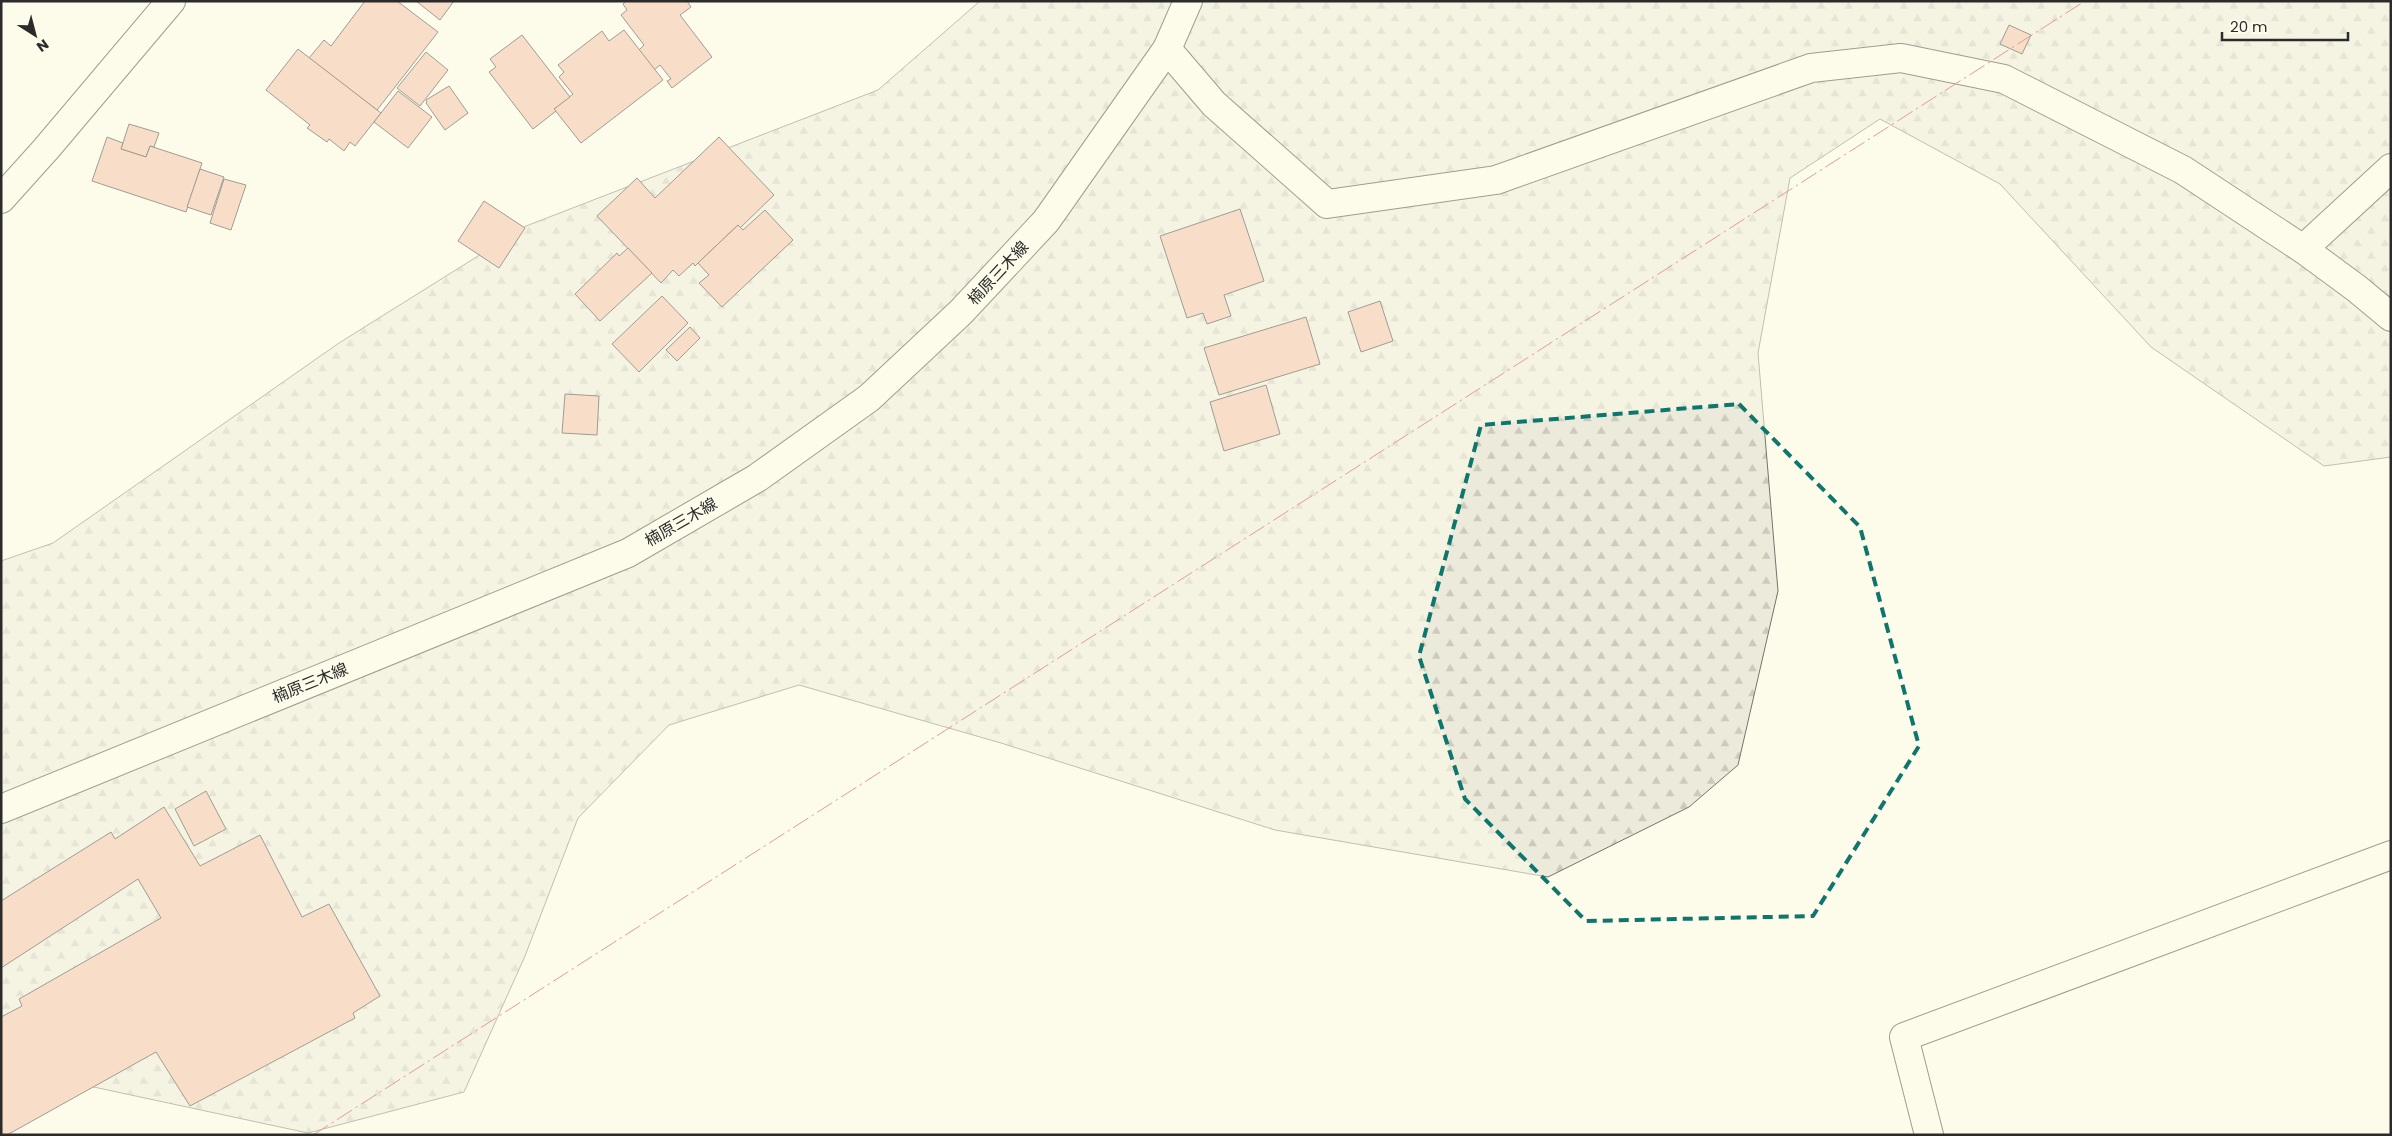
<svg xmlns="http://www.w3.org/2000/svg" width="2392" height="1136" viewBox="0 0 2392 1136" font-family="Poppins,'Noto Sans JP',sans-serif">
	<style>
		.forest { fill: url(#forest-firs); stroke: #74746e }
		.building { fill: #f2b8a0; stroke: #2b2b2b }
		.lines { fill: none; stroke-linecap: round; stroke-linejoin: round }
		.minor-casing { stroke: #2b2b2b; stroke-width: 30 }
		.major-casing { stroke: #2b2b2b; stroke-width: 30 }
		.minor { stroke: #fdfbea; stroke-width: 28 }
		.major { stroke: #fdfbea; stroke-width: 28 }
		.power { stroke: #c62828; stroke-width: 1; stroke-dasharray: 18 4 2.5 4; stroke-linecap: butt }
		.marked { fill: none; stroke: #0f766e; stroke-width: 4; stroke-dasharray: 10 6; stroke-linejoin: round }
		.labels { text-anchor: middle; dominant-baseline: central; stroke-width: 4; stroke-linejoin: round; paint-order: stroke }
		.street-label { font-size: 16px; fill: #2b2b2b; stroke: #fdfbea }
	</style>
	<defs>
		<pattern id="forest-firs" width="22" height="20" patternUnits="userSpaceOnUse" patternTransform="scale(1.25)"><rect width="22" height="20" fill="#ecebdb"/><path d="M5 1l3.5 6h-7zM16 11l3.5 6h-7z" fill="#cbcabc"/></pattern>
	</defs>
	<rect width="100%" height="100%" fill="#fdfbea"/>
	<!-- forest -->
	<polygon class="forest" points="980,1 2391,1 2391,457 2324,466 2151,347 2000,184 1880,119 1790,178 1758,353 1778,591 1738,765 1689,807 1548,877 1275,830 1001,743 799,685 669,725 578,818 525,956 464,1092 308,1133 89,1086 1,1045 1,561 53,543 339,343 526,226 878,90"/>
	<!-- building -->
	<g class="building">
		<polygon points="365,1 397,1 438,32 377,110 309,58 324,40 331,46"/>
		<polygon points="416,1 454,1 440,20"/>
		<polygon points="626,1 687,1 691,7 680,15 712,57 672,88 667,81 671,79 660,65 654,70 639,50 644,45 621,15 627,10 623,4"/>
		<polygon points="2009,25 2031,35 2022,54 2000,44"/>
		<polygon points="624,30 663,80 581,143 554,109 573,94 559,77 564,72 558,65 602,31 609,41"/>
		<polygon points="522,35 570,97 554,109 556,111 533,129 489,72 496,67 490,59"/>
		<polygon points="298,49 381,113 355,146 350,142 344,151 329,139 327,142 307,128 310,125 266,90"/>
		<polygon points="426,52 448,70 420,106 397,88"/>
		<polygon points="449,86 468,113 445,130 426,103 427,102 426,100"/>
		<polygon points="398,91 432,117 408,148 374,122"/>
		<polygon points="129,124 159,133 154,147 150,146 146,157 121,149"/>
		<polygon points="107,137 123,143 121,149 146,157 150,146 202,163 186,212 92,181"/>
		<polygon points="719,137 774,195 740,228 738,225 695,266 693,263 679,276 673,270 661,283 597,216 637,178 655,198"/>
		<polygon points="200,169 224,177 211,215 187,207"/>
		<polygon points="224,179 246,185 231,230 210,223"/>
		<polygon points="484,201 525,228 499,268 458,241"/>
		<polygon points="1240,209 1264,281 1224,295 1231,316 1207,324 1203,313 1187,318 1160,236"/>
		<polygon points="765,210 793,240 722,307 699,283 709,275 698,263 738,225 743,230"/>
		<polygon points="628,248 652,273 600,321 575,294 617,253 619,256"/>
		<polygon points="662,296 688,323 639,372 612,344"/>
		<polygon points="1380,301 1393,341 1361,352 1348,312"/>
		<polygon points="1306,317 1320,364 1219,395 1204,348"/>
		<polygon points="690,327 700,338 677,361 666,350"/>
		<polygon points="1266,385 1280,434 1224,451 1210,402"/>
		<polygon points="565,394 599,396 597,435 562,433"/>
		<polygon points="206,791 226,829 194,846 175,809"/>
		<polygon points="164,807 200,866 260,835 302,917 329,904 380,996 353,1013 355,1018 190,1106 156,1052 7,1135 1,1135 1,1017 22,1006 19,999 161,918 138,879 1,968 1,901 111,832 115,839"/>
	</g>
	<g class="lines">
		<defs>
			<g id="minor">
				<polyline points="1167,49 1214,104 1327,204 1496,180 1811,68 1901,58 2004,79 2183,170 2303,249 2356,288 2391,317"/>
				<polyline points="1,199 46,149 171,1"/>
				<polyline points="2303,249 2391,168"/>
				<polyline points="1929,1135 1904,1037 2391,855"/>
			</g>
			<polyline id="major" points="1,809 628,553 757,478 869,398 961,312 1046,221 1167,49 1188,1"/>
		</defs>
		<!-- minor casing -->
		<use href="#minor" class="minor-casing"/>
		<!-- major casing -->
		<use href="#major" class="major-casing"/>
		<!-- minor -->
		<use href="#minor" class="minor"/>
		<!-- major -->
		<use href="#major" class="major"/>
		<!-- power -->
		<polyline class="power" points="313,1135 2085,1"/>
	</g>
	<!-- marked area -->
	<path d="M0 0H2392V1136H0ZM 1739,404 L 1860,527 L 1919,746 L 1813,916 L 1586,921 L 1465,799 L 1419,656 L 1481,425 Z" fill="#fdfbea" fill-opacity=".55" fill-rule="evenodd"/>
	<path class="marked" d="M 1739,404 L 1860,527 L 1919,746 L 1813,916 L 1586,921 L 1465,799 L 1419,656 L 1481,425 Z"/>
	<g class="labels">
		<!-- street labels -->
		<g class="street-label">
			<text transform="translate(998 273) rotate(-47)">楠原三木線</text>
			<text transform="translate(681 522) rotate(-30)">楠原三木線</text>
			<text transform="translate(310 683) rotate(-22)">楠原三木線</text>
		</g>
	</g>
	<!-- border -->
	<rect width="2392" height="1136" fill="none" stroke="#2b2b2b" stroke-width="5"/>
	<!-- north arrow -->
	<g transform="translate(35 35) rotate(144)" stroke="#fdfbea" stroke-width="4" paint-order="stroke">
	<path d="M0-4L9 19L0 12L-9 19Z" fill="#2b2b2b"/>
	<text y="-8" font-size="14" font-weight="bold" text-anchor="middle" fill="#2b2b2b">N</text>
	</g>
	<!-- scale -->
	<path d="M2222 32v8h126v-8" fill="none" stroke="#2b2b2b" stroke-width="2.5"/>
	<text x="2230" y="32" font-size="15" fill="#2b2b2b" stroke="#fdfbea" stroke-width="4" paint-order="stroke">20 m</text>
</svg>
